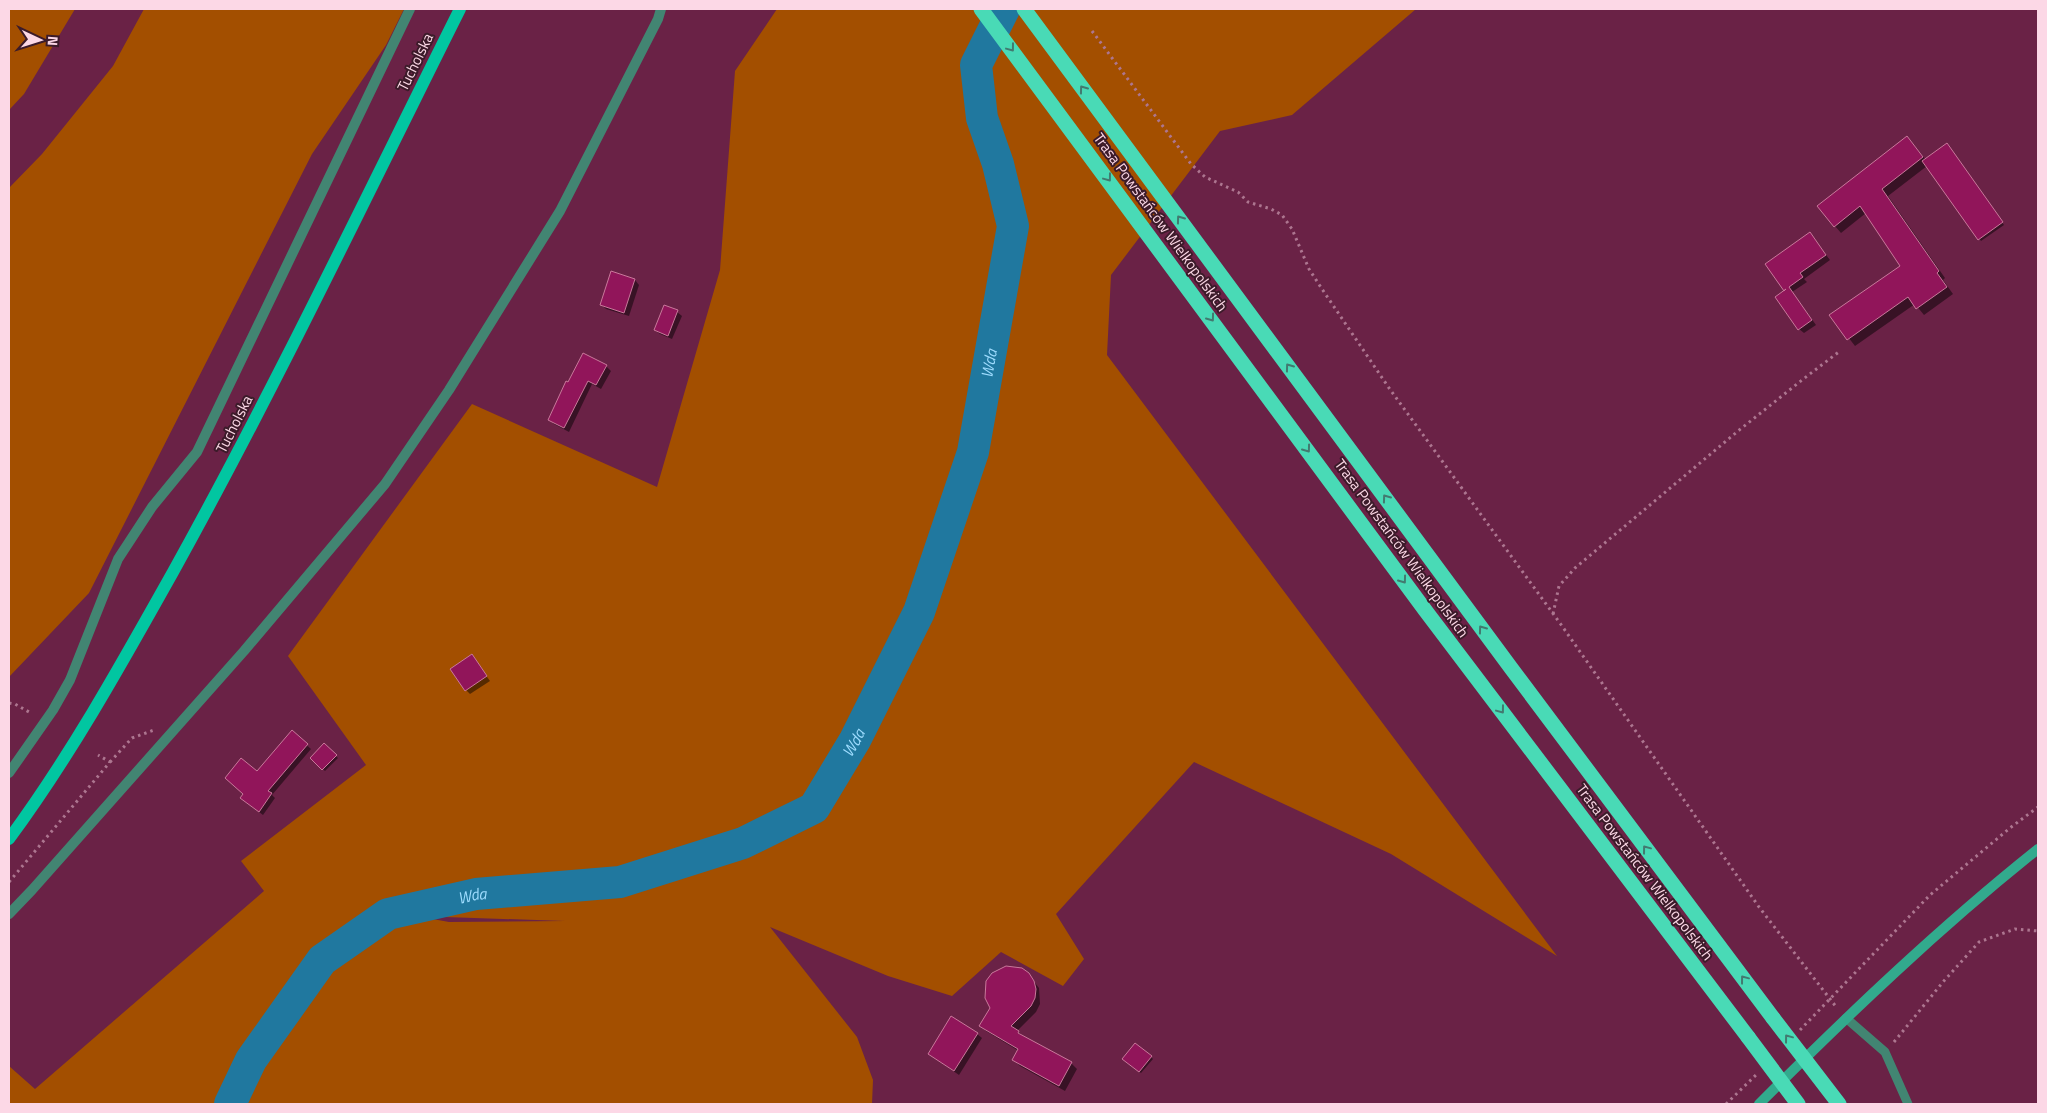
<svg xmlns="http://www.w3.org/2000/svg" width="2047" height="1113" viewBox="0 0 2047 1113" font-family="'Titillium Web',sans-serif">
	<style>
		.forest { fill: #a34f00; fill-rule: evenodd }
		.shadow { fill: #0007 }
		.lines { fill: none; stroke-linecap: round; stroke-linejoin: round }
		.river { stroke: #20789f; stroke-width: 32 }
		.building { fill: #91155a; stroke: #c9789b }
		.path { stroke: #ad7690; stroke-width: 3; stroke-dasharray: 2.5 4; stroke-linecap: butt }
		.lane { stroke: #428572; stroke-width: 9 }
		.street { stroke: #428572; stroke-width: 10 }
		.secondary { stroke: #32aa8d; stroke-width: 10 }
		.primary { stroke: #01c6a1; stroke-width: 12 }
		.highway { stroke: #49dab6; stroke-width: 15 }
		.highway-bridge { stroke: #49dab6; stroke-width: 15 }
		.oneway { stroke: #427a70 }
		.labels { text-anchor: middle; dominant-baseline: central; stroke-width: 4; stroke-linejoin: round; paint-order: stroke }
		.street-label { font-size: 15px; fill: #fcd8e6; stroke: #3c1b2a }
		.water-label { font-size: 16px; font-style: italic; fill: #9edcfe; stroke: #3c1b2a }
	</style>
	<rect width="100%" height="100%" fill="#6a2246"/>
	<!-- forest -->
	<g class="forest">
		<polygon points="9,9 75,9 24,94 9,110"/>
		<polygon points="144,9 404,9 386,45 312,154 89,593 9,677 9,188 42,154 113,66"/>
		<path d="M 777,9 L 1416,9 L 1292,115 L 1220,131 L 1111,275 L 1107,355 L 1557,956 L 1391,854 L 1194,762 L 1056,914 L 1084,959 L 1063,986 L 1001,952 L 952,996 L 888,976 L 770,927 L 857,1037 L 873,1080 L 872,1104 L 9,1104 L 9,1066 L 35,1089 L 264,891 L 241,861 L 366,765 L 288,656 L 472,404 L 657,487 L 720,270 L 735,71 ZM 416,916 L 565,921 L 566,921 L 449,922 Z"/>
	</g>
	<!-- shadow -->
	<g class="shadow">
		<polygon points="1907,137 1926,160 1949,147 2004,225 1981,241 1927,166 1888,196 1945,278 1943,280 1953,294 1924,315 1915,304 1855,346 1831,315 1902,266 1866,213 1841,233 1835,226"/>
		<polygon points="1810,234 1830,260 1804,279 1807,282 1792,292 1816,325 1804,333 1799,329 1786,291"/>
		<polygon points="611,273 635,280 639,285 629,316 606,309 601,304"/>
		<polygon points="677,312 682,316 672,339 660,334 655,330"/>
		<polygon points="606,366 611,371 601,389 592,384 569,432 554,424 549,419 567,383"/>
		<polygon points="472,656 490,681 470,694 466,690"/>
		<polygon points="292,732 311,749 272,795 275,798 263,815 246,802 257,773"/>
		<polygon points="324,745 338,758 325,771 311,758"/>
		<polygon points="1028,974 1039,988 1040,1004 1036,1012 1017,1031 1025,1038 1071,1063 1077,1069 1065,1091 1020,1066 1014,1060 1019,1051 986,1031 981,1025"/>
		<polygon points="977,1034 982,1038 959,1075 929,1054"/>
		<polygon points="1151,1057 1153,1059 1141,1073 1125,1061"/>
	</g>
	<g class="lines">
		<!-- river -->
		<path class="river" id="s1" d="M 230,1104 L 251,1060 L 322,960 L 388,914 L 476,894 L 620,882 L 743,843 L 814,808 L 855,740 L 919,612 L 973,452 L 1013,226 L 998,164 L 982,118 L 976,65 L 1004,9"/>
	</g>
	<!-- building -->
	<g class="building">
		<polygon points="1907,136 1923,157 1882,189 1939,271 1937,273 1947,287 1916,309 1908,297 1847,340 1829,315 1900,266 1860,206 1834,227 1817,206"/>
		<polygon points="1947,143 2003,222 1978,240 1922,161"/>
		<polygon points="1810,232 1826,255 1800,273 1803,277 1789,287 1812,320 1798,330 1775,297 1786,289 1784,291 1765,264"/>
		<polygon points="611,271 635,279 624,313 600,305"/>
		<polygon points="664,305 678,310 668,336 654,330"/>
		<polygon points="583,353 607,365 596,385 588,381 564,428 548,420 566,381 568,382"/>
		<polygon points="472,654 487,676 465,691 450,669"/>
		<polygon points="292,730 308,744 268,791 272,793 259,812 240,798 243,794 225,778 241,758 257,771"/>
		<polygon points="324,743 337,755 322,770 310,758"/>
		<polygon points="1006,966 1022,968 1029,973 1034,981 1036,989 1035,998 1031,1006 1011,1026 1019,1031 1018,1033 1072,1062 1059,1086 1012,1060 1018,1049 979,1026 990,1008 985,998 986,981 992,973"/>
		<polygon points="951,1016 978,1033 954,1071 928,1054"/>
		<polygon points="1135,1043 1152,1056 1139,1072 1122,1059"/>
	</g>
	<g class="lines">
		<!-- path -->
		<g class="path">
			<polyline points="1092,31 1191,164 1205,177 1238,192 1248,202 1271,209 1282,215 1292,229 1309,269 1322,289 1389,388 1562,626 1759,907 1837,1008"/>
			<polyline points="1553,614 1559,586 1575,568 1738,431 1802,380 1840,351"/>
			<polyline points="9,703 15,704 29,712"/>
			<polyline points="110,762 132,738 154,730"/>
			<polyline points="9,882 110,762 98,755"/>
			<polyline points="1800,1030 1930,895 2010,828 2038,807"/>
			<polyline points="1894,1042 1943,982 1979,942 2015,929 2038,931"/>
			<polyline points="1726,1104 1757,1074"/>
		</g>
		<!-- lane -->
		<polyline class="lane" points="1846,1018 1885,1052 1908,1104"/>
		<!-- street -->
		<g class="street">
			<polyline points="9,773 53,710 70,680 118,559 152,507 197,452 410,9"/>
			<polyline points="9,914 32,890 244,651 385,484 449,390 560,211 658,19 661,9"/>
		</g>
		<!-- secondary -->
		<path class="secondary" d="M 1759,1104 C 1848,1015 1939,928 2038,849"/>
		<!-- primary -->
		<path class="primary" d="M 9,839 C 71,755 122,663 173,572 C 275,388 366,197 460,9"/>
		<!-- highway -->
		<g class="highway">
			<polyline points="981,9 1425,610 1748,1037"/>
			<polyline points="1024,9 1511,668 1773,1018"/>
		</g>
		<!-- highway-bridge -->
		<g class="highway-bridge">
			<polyline points="1773,1018 1839,1104"/>
			<polyline points="1748,1037 1798,1104"/>
		</g>
	</g>
	<!-- one-way arrows -->
	<defs><path id="oneway-chevron" d="M-2-3.5L2.5 0L-2 3.5" fill="none" stroke-width="1.6" stroke-linecap="round" stroke-linejoin="round" transform="scale(1.25)"/></defs>
	<g class="oneway">
		<use href="#oneway-chevron" transform="translate(1011 48) rotate(53)"/>
		<use href="#oneway-chevron" transform="translate(1083 89) rotate(-126)"/>
		<use href="#oneway-chevron" transform="translate(1108 178) rotate(53)"/>
		<use href="#oneway-chevron" transform="translate(1180 219) rotate(-126)"/>
		<use href="#oneway-chevron" transform="translate(1211 318) rotate(54)"/>
		<use href="#oneway-chevron" transform="translate(1289 367) rotate(-126)"/>
		<use href="#oneway-chevron" transform="translate(1307 449) rotate(54)"/>
		<use href="#oneway-chevron" transform="translate(1386 498) rotate(-126)"/>
		<use href="#oneway-chevron" transform="translate(1403 580) rotate(54)"/>
		<use href="#oneway-chevron" transform="translate(1482 629) rotate(-126)"/>
		<use href="#oneway-chevron" transform="translate(1501 710) rotate(53)"/>
		<use href="#oneway-chevron" transform="translate(1646 849) rotate(-127)"/>
		<use href="#oneway-chevron" transform="translate(1744 979) rotate(-127)"/>
		<use href="#oneway-chevron" transform="translate(1788 1038) rotate(-127)"/>
	</g>
	<g class="labels">
		<!-- street labels -->
		<g class="street-label">
			<text transform="translate(415 62) rotate(-64)">Tucholska</text>
			<text transform="translate(1161 222) rotate(54)">Trasa Powstańców Wielkopolskich</text>
			<text transform="translate(234 424) rotate(-63)">Tucholska</text>
			<text transform="translate(1402 548) rotate(54)">Trasa Powstańców Wielkopolskich</text>
			<text transform="translate(1645 872) rotate(53)">Trasa Powstańców Wielkopolskich</text>
		</g>
		<!-- water labels -->
		<g class="water-label">
			<text stroke="none"><textPath href="#s1" startOffset="1176">Wda</textPath></text>
			<text stroke="none"><textPath href="#s1" startOffset="771">Wda</textPath></text>
			<text stroke="none"><textPath href="#s1" startOffset="338">Wda</textPath></text>
		</g>
	</g>
	<!-- border -->
	<rect width="2047" height="1113" fill="none" stroke="#fcd8e6" stroke-width="20"/>
	<!-- north arrow -->
	<g transform="translate(40 40) rotate(94)" stroke="#3c1b2a" stroke-width="4" paint-order="stroke">
	<path d="M0-4L9 19L0 12L-9 19Z" fill="#fcd8e6"/>
	<text y="-8" font-size="14" font-weight="bold" text-anchor="middle" fill="#fcd8e6">N</text>
	</g>
</svg>
